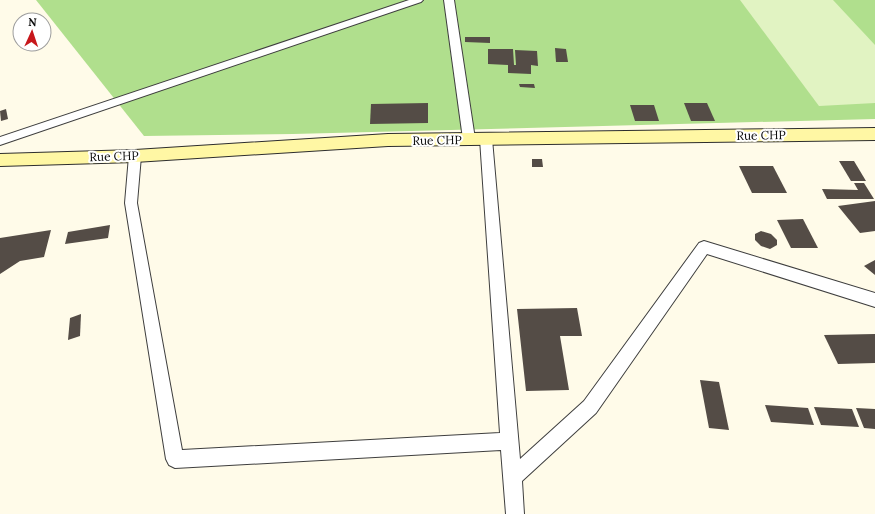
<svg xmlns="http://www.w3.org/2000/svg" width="875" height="514" viewBox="0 0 875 514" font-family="Lora,serif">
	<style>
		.forest { fill: #b0df8d }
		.pitch { fill: #e1f3c2 }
		.building { fill: #544c46 }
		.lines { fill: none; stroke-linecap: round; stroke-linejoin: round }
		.street-casing { stroke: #3e3e3e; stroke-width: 2 }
		.secondary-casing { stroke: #2d2d2d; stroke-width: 2 }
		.street { fill: #fff; fill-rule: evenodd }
		.secondary { fill: #fff7a4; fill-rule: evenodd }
		.labels { text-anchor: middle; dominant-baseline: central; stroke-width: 4; stroke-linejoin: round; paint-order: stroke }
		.street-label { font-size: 12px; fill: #0b0b0b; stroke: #fff }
	</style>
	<rect width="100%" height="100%" fill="#fffbe9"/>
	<!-- forest -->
	<polygon class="forest" points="36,0 875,0 875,119 293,134 144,136"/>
	<!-- pitch -->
	<polygon class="pitch" points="740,0 833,0 875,45 875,103 819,106"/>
	<!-- building -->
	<g class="building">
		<polygon points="465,37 490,37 490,43 465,42"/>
		<polygon points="555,48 566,49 568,62 556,62"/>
		<polygon points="488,49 513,49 514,65 516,65 515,50 537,51 538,66 531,65 531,74 508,73 508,65 488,64"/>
		<polygon points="519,84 534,84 535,88 520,87"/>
		<polygon points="428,103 428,123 370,124 371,104"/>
		<polygon points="684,103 707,103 715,121 691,121"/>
		<polygon points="630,105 654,105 659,121 635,121"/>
		<polygon points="6,109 8,119 1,121 0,111"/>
		<polygon points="532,159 542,159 543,167 532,167"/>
		<polygon points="839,161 854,161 866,181 851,181"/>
		<polygon points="739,166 773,166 787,193 752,193"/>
		<polygon points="854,183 864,183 874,199 827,199 822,189 858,190"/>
		<polygon points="875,201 875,231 860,233 838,206"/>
		<polygon points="803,219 818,248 791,248 777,220"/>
		<polygon points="110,225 108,238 65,244 68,232"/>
		<polygon points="51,230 44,257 20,261 0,274 0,238"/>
		<polygon points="761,231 771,234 777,240 777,245 770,249 761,246 755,240 755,234"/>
		<polygon points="875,260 875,275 864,266"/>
		<polygon points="577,308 582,336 560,336 569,390 526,391 517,309"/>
		<polygon points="81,314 80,336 68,340 70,318"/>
		<polygon points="875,334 875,363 838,364 824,335"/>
		<polygon points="700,380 719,382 729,430 709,428"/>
		<polygon points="765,405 808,408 814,425 771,422"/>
		<polygon points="814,407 852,409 859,427 821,425"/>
		<polygon points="856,408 875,409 875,429 864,428"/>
	</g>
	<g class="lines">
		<defs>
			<g id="street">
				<polygon points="409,0 423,0 421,2 0,145 0,137"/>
				<polygon points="444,0 454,0 475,139 473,142 469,143 465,142 463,139"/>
				<polygon points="486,135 490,136 492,139 520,459 584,401 699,243 704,241 875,293 875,307 707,254 596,413 522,481 524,514 506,514 501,450 175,468 169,465 166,459 125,203 129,156 131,153 135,152 139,153 141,156 137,203 182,450 500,433 480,139 482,136"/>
			</g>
			<polygon id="secondary" points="875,128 875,140 388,146 135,162 0,166 0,154 135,150 388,134"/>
		</defs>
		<!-- street casing -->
		<use href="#street" class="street-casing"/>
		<!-- secondary casing -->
		<use href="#secondary" class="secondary-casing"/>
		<!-- street -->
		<use href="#street" class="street"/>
		<!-- secondary -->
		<use href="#secondary" class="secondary"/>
	</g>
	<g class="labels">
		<!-- street labels -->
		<g class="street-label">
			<text transform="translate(761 135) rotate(-1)">Rue CHP</text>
			<text transform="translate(437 140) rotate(-1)">Rue CHP</text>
			<text transform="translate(114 156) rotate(-2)">Rue CHP</text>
		</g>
	</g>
	<!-- north arrow -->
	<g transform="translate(32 32) rotate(3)"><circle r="19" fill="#ffffff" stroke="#9d9d9d"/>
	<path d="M0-3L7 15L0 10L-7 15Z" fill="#c7171b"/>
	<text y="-6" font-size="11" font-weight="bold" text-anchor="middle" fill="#0b0b0b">N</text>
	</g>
</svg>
